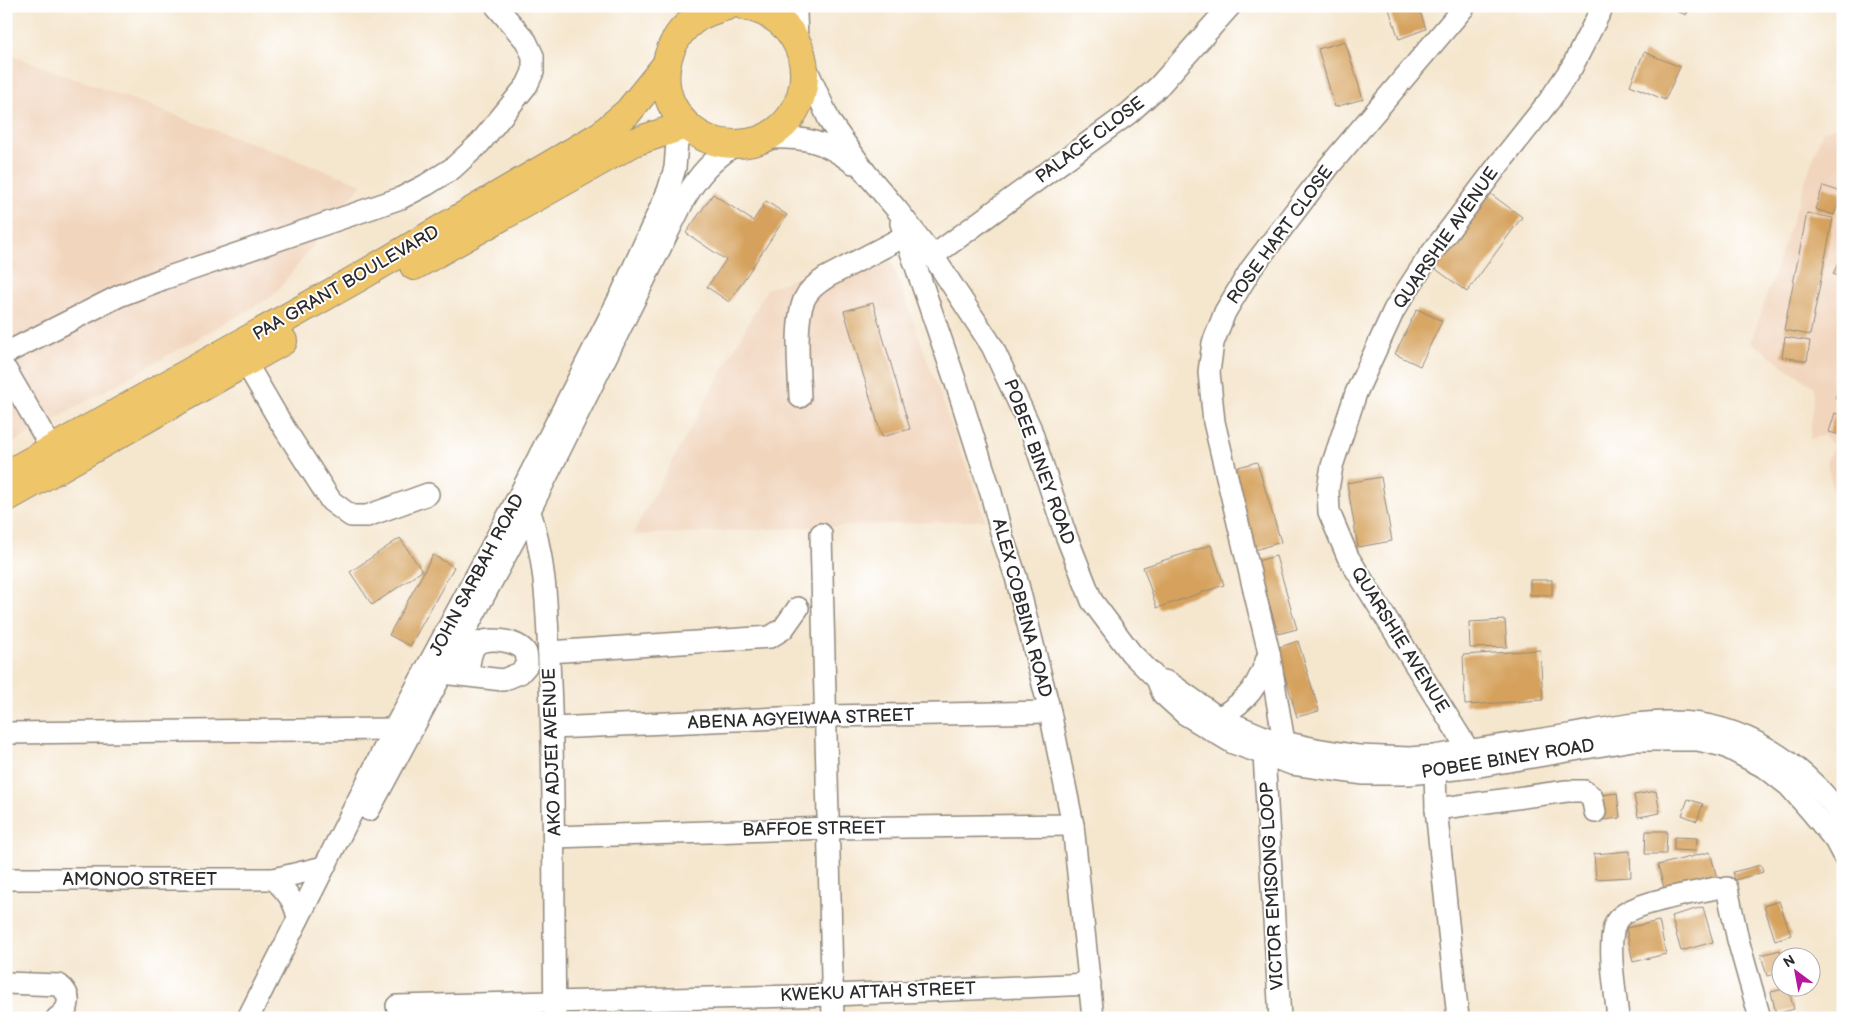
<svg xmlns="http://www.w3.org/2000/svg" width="1849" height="1024" viewBox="0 0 1849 1024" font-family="'Balsamiq Sans',sans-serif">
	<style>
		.built { fill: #f1d5bd }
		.building { fill: #d5a15b }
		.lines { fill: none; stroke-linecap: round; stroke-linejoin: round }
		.minor-casing { stroke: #90887c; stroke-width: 24 }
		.major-casing { stroke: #90887c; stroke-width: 30 }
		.minor { stroke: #fff; stroke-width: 21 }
		.major { stroke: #eec569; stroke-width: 28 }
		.labels { text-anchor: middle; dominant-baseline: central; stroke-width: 4; stroke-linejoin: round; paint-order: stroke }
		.street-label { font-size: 18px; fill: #2b2b2b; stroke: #fff }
	</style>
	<rect width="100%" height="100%" fill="#fff"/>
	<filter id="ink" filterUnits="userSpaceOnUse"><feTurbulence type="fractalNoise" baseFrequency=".02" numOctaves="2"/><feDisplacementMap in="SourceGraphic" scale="10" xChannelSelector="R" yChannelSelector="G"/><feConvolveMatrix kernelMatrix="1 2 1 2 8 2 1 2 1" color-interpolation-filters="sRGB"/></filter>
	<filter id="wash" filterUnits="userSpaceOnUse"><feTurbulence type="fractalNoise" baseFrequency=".0096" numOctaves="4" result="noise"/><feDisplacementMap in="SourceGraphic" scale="20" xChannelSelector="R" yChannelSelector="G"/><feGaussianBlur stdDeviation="1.12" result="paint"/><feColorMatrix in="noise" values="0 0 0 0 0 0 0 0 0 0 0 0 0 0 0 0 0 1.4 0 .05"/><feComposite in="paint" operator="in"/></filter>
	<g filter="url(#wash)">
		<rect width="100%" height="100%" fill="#f5e6ce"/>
		<!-- built -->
		<g class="built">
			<polygon points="6,53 362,184 273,296 6,447"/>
			<polygon points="1843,122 1843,548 1827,460 1834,446 1824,435 1810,439 1814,387 1751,342 1822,132"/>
			<polygon points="885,244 986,520 632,535 767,289"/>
		</g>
		<g id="blocks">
			<!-- building -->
			<g class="building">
				<polygon points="1388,6 1418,6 1426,29 1399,39"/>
				<polygon points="1665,6 1690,6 1686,15"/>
				<polygon points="1345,41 1363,99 1335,107 1318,49"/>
				<polygon points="1644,52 1680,67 1665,100 1630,85"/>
				<polygon points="1823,186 1842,192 1834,215 1815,209"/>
				<polygon points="1488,192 1522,217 1467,292 1433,267"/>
				<polygon points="713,194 753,221 766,201 787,215 729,302 707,287 726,260 686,233"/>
				<polygon points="1807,213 1833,218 1810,335 1784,330"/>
				<polygon points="1843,253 1843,278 1833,274"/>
				<polygon points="873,303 910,429 882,437 844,311"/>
				<polygon points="1417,309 1442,321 1420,366 1395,354"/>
				<polygon points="1785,337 1810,341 1807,361 1782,357"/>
				<polygon points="1841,381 1843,382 1843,401 1835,398"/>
				<polygon points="1835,413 1843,416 1843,425 1840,435 1829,432"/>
				<polygon points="1257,462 1281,542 1255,550 1231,469"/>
				<polygon points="1381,477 1392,541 1358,547 1347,483"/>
				<polygon points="400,538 422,571 372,605 350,572"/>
				<polygon points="1211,545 1224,585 1157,608 1143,567"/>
				<polygon points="433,555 454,567 410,646 389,635"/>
				<polygon points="1276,556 1297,629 1278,634 1257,561"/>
				<rect x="1530" y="580" width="22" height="15"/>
				<polygon points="1505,620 1507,647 1470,648 1469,622"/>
				<polygon points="1298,641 1319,711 1297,717 1277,648"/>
				<polygon points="1540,650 1543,700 1465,705 1463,655"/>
				<polygon points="1656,791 1660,813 1638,817 1634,795"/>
				<polygon points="1617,793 1620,818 1604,820 1601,795"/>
				<polygon points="1688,799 1703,804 1697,821 1682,815"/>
				<polygon points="1646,831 1667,831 1666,854 1645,854"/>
				<polygon points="1674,837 1697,838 1696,851 1674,850"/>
				<polygon points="1630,851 1631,877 1596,879 1594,854"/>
				<polygon points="1710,852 1717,878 1665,892 1658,865"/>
				<polygon points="1761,865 1763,872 1735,880 1733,872"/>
				<polygon points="1779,901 1791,935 1775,940 1764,906"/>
				<polygon points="1703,907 1713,942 1681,951 1671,916"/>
				<polygon points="1659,921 1666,954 1633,962 1626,928"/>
				<polygon points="1780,950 1782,956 1782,972 1767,976 1761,955"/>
				<polygon points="1788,988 1794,1009 1776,1014 1771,992"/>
			</g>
		</g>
	</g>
	<g filter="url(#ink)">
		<use href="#blocks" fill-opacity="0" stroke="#90887c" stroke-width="1"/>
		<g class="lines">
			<defs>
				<g id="minor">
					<polyline points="797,43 796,13 798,6"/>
					<polyline points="804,63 830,122 866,173 898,211 933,256 992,346 1030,427 1064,530 1092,601 1131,653 1157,679 1163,694 1185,714 1233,743 1292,764 1364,774 1409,774 1473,767 1633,740 1698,740 1724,746 1766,768 1789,786 1811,811 1835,840 1843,855"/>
					<path d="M 764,138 C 803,137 822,139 853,163"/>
					<polyline points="901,223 956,383 991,493 1002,536 1016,577 1050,712 1073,825 1093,1018"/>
					<polyline points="933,256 1129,113 1159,86 1230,6"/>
					<polyline points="6,353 119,296 163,279 401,198 426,185 453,168 480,143 527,85 533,72 533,56 526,41 496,6"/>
					<polyline points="246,363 281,423 331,501 351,516 367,516 428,494"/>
					<polyline points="6,370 59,461"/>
					<path d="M 800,397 C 799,372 794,319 805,298 C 809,289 819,282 827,277 L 905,236"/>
					<path d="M 527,503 C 548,561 547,622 550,683 C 555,795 553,906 555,1018"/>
					<polyline points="821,534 833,1018"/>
					<polyline points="549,652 770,637 783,629 798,608"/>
					<path d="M 442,673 L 503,680 L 520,673 L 527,665 C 527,662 527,657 526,653 C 520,640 484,635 475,646 C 469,654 469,666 468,676"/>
					<path d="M 1164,681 L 1171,684 L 1219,718 L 1269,739 L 1316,749 L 1359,756 L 1410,758 L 1434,756 C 1479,749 1524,742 1569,735 C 1604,729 1639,721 1674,722 C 1742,722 1805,764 1843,818"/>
					<path d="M 1219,718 C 1249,699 1258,687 1269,653"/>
					<polyline points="552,728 827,716 1050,712"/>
					<polyline points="6,733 394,729"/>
					<polyline points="1284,742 1269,653 1214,422 1209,372 1213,343 1225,312 1251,269 1331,164 1465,6"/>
					<polyline points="1469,751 1348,557 1329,512 1328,489 1332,466 1356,393 1394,310 1428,258 1499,164 1549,101 1572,67 1603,6"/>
					<polyline points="1264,755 1280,1018"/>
					<polyline points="1435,771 1436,809 1458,1018"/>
					<polyline points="1436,809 1567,791 1584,791 1592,797 1595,812"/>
					<path d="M 369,810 L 530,510 L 685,198 C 700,173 711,162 734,145"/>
					<polyline points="554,837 829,828 1073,825"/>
					<polyline points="6,879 274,879 324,867"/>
					<path d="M 274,879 C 287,892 295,901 298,919"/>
					<polyline points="1727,888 1738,940 1760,1018"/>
					<path d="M 6,983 L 59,985 C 72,995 71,1009 57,1018"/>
					<polyline points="397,1006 833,995 1090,984"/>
					<polyline points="248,1018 394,729 522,490 622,293 668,191 675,168 677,142 688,127"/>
					<path d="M 1618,1018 C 1616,995 1606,941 1616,922 C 1625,903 1695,893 1716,888"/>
				</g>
				<g id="major">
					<path d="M 727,6 C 716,9 705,12 695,19 C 669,37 658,73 671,103 C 681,124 700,140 723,143 C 815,156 837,24 745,6"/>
					<polyline points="414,266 634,142 686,125"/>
					<polyline points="6,475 356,279 601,135 628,112 666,65"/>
					<polyline points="6,498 283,341"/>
				</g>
			</defs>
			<!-- minor casing -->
			<use href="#minor" class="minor-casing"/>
			<!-- major casing -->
			<use href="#major" class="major-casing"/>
			<!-- minor -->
			<use href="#minor" class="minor"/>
			<!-- major -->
			<use href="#major" class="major"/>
		</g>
	</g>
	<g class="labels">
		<!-- street labels -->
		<g class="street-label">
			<text transform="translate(1090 140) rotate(-37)">PALACE CLOSE</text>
			<text transform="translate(1280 235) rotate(-54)">ROSE HART CLOSE</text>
			<text transform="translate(1446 238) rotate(-55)">QUARSHIE AVENUE</text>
			<text transform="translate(346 283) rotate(-30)">PAA GRANT BOULEVARD</text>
			<text transform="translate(1039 462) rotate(70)">POBEE BINEY ROAD</text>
			<text transform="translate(477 575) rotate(-62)">JOHN SARBAH ROAD</text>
			<text transform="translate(1022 608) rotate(75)">ALEX COBBINA ROAD</text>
			<text transform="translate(1400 640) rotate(58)">QUARSHIE AVENUE</text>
			<text transform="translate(801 719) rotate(-2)">ABENA AGYEIWAA STREET</text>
			<text transform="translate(552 752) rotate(-92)">AKO ADJEI AVENUE</text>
			<text transform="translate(1508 759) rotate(-9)">POBEE BINEY ROAD</text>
			<text transform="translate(814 829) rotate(-1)">BAFFOE STREET</text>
			<text x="140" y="879">AMONOO STREET</text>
			<text transform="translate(1272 886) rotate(-93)">VICTOR EMISONG LOOP</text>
			<text transform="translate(878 992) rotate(-2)">KWEKU ATTAH STREET</text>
		</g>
	</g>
	<!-- margin -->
	<rect width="1849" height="1024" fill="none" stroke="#fff" stroke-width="25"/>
	<!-- north arrow -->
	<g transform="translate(1796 972) rotate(328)"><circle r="24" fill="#ffffff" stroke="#aaaaaa"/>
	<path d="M0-4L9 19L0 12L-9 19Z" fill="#b5179e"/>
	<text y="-8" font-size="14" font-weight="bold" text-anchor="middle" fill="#2b2b2b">N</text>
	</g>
</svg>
